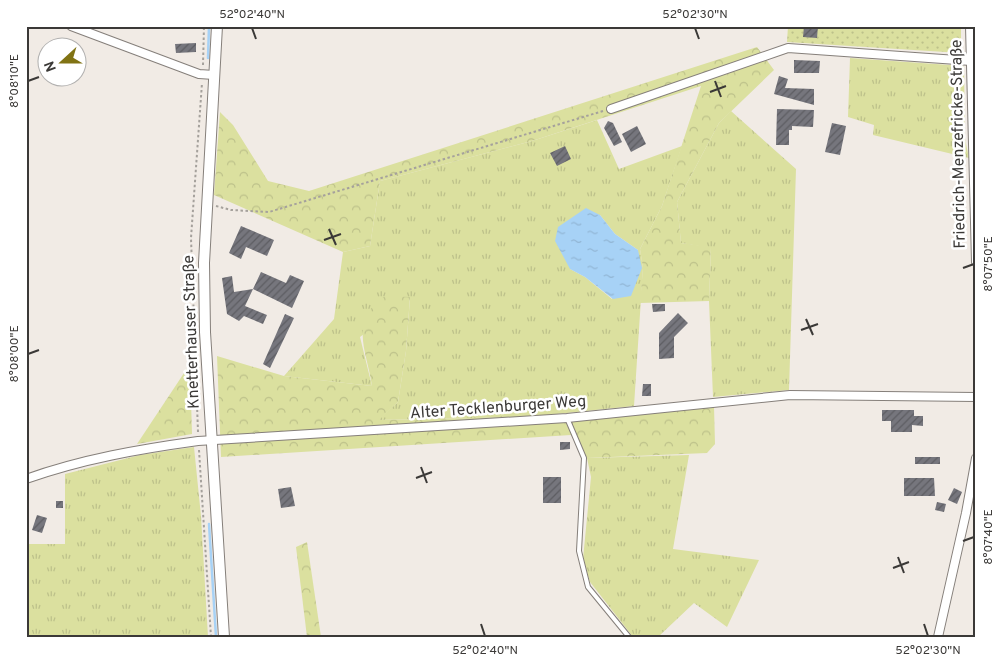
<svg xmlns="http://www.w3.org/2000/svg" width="1002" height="663" viewBox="0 0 1002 663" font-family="Overpass,sans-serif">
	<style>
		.grass { fill: url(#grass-tufts); fill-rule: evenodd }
		.forest { fill: url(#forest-crowns) }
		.garden { fill: url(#garden-dots) }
		.water { fill: url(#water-ripples) }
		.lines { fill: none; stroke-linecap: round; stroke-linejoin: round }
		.stream { stroke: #a7d2f6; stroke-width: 2.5 }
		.building { fill: url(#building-hatch) }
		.service-casing { stroke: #857f7a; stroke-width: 6 }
		.minor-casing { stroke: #857f7a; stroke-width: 10 }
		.tertiary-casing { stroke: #857f7a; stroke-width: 12 }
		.path { stroke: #a5a19c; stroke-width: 2; stroke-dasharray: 2.5 2.5; stroke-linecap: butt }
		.service { stroke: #fff; stroke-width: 4 }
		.minor { stroke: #fff; stroke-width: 8 }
		.tertiary { stroke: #fff; stroke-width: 10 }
		.ticks { fill: none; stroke: #3b3937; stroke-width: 2 }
		.labels { text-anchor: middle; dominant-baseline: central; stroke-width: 5; stroke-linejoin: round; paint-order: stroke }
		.street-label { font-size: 16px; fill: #3b3937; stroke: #fff }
		.neatline { fill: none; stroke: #3b3937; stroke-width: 2 }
		.ticks-label { font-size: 12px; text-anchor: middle; fill: #3b3937 }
	</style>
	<defs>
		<pattern id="grass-tufts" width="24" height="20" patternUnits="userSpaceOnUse" patternTransform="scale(1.25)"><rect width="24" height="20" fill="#dbe09f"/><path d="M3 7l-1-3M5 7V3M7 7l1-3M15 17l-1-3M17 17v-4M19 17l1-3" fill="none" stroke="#bdc18a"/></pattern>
		<pattern id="forest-crowns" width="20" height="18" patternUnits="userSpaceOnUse" patternTransform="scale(1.25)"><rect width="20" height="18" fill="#dbe09f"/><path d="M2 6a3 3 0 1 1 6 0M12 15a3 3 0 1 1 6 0" fill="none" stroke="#bdc18a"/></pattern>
		<pattern id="garden-dots" width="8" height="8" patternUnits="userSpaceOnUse" patternTransform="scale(1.25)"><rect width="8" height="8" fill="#dbe09f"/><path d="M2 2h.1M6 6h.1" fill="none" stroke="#bdc18a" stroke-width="1.8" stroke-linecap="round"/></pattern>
		<pattern id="water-ripples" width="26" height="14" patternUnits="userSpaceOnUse" patternTransform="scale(1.25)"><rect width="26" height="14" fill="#a7d2f6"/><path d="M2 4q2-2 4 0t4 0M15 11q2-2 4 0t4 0" fill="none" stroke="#91b5d4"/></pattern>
		<pattern id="building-hatch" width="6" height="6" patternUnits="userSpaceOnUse" patternTransform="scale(1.25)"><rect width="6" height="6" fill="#76767d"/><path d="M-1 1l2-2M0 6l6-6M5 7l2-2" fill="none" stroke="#5d5d62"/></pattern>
	</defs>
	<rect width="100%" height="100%" fill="#f1ebe5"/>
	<!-- grass -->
	<g class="grass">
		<polygon points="850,58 964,66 965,139 969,158 873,135 874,125 848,117"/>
		<polygon points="731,111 796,169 789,390 713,397 709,301 711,248 681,243 677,202 719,123"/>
		<path d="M 597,120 L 619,169 L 682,146 L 662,206 L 640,249 L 643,268 L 634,406 L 528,417 L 378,420 L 398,402 L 406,351 L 410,298 L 360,337 L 372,386 L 284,376 L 334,319 L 343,252 L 370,246 L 380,181 L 532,141 ZM 600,215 L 615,234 L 638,250 L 612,299 L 585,277 L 570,269 Z"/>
		<polygon points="194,447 201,516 208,637 26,637 26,544 65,544 65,474 140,455"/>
		<polygon points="689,455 673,549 759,560 727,627 694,603 658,637 633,637 590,582 583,559 591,477 587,458"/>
	</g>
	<!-- forest -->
	<g class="forest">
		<polygon points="757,47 774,70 719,123 677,202 681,243 711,247 709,301 640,303 643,268 640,249 662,206 701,86 532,141 380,181 370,246 343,252 214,195 220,112 233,125 268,181 309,191"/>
		<path d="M 385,296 L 410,297 L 406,351 L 398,402 L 379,420 L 528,417 L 579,421 L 714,406 L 715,444 L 707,453 L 587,458 L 571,435 L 221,457 L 217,356 L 284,376 L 372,386 C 367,351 348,321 385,296 Z"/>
		<polygon points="190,364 192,434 137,444"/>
		<polygon points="307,542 321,637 307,637 296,547"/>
	</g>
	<!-- garden -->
	<polygon class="garden" points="788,26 961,26 961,53 787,42"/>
	<!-- water -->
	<polygon class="water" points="586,208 600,215 615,234 638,250 642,268 631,296 613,299 585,277 570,269 555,241 558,227"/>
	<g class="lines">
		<!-- stream -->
		<g class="stream">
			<polyline points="208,58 209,26"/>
			<polyline points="209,524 216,637"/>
		</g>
	</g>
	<!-- building -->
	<g class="building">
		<polygon points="804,26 818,26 817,38 803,37"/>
		<polygon points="196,43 196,52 176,53 175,44"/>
		<polygon points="794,60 820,61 819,73 794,73"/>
		<polygon points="779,76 788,79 785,88 814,89 814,105 774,94"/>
		<polygon points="777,109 814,110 813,127 792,126 792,130 789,130 789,145 776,145"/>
		<polygon points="608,121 613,123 622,142 614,146 604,128"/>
		<polygon points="832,123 846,126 840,155 825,152"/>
		<polygon points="637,126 646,144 631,152 622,134"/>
		<polygon points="565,146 571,159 557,166 550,153"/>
		<polygon points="241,226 274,240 267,256 246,247 241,259 229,253"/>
		<polygon points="261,272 286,283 290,275 304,281 292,308 253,289"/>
		<polygon points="232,276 234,292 253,289 245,306 267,315 263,324 244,316 239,321 227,314 222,278"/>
		<polygon points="652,304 665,304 665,311 653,312"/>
		<polygon points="678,313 688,323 674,337 674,358 659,359 659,333"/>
		<polygon points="285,314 294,318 270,368 263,364"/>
		<polygon points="643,384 651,384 651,396 642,396"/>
		<polygon points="882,410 914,410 914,416 923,416 923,426 912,425 912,432 891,432 891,421 882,421"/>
		<polygon points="560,442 570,442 570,449 560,450"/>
		<rect x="915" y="457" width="25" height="7"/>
		<rect x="543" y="477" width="18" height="26"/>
		<polygon points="904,478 934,478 935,496 904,496"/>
		<polygon points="291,487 295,506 281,508 278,489"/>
		<polygon points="954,488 962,492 957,504 948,500"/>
		<rect x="56" y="501" width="7" height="7"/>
		<polygon points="937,502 946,504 944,512 935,510"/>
		<polygon points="37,515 47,518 42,533 32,530"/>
	</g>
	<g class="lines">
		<defs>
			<polyline id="service" points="567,418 584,458 579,551 588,587 629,637"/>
			<g id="minor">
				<polyline points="71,26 199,74 214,75"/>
				<polyline points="970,26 976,262"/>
				<polyline points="611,109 788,48 971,61"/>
				<path d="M 26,479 C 82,459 140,449 198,441 L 567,418 L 790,395 L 976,397"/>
				<polyline points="938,637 966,513 976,458"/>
			</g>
			<polyline id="tertiary" points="217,26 204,263 205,332 224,637"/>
		</defs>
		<!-- service casing -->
		<use href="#service" class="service-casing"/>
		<!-- minor casing -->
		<use href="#minor" class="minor-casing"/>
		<!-- tertiary casing -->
		<use href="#tertiary" class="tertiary-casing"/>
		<!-- path -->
		<g class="path">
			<polyline points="203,65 204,26"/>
			<polyline points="216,206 231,210 269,212 603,111"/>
			<polyline points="198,432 191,238 202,83"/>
			<polyline points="199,450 211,637"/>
		</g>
		<!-- service -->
		<use href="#service" class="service"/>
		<!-- minor -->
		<use href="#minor" class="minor"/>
		<!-- tertiary -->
		<use href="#tertiary" class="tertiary"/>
	</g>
	<!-- ticks -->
	<path class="ticks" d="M 252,28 L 256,39M 695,28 L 699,39M 28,81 L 39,77M 715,81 L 721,97M 710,92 L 726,86M 329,229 L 336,245M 324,240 L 341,234M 963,268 L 974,264M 806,319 L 813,335M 801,330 L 818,324M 28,354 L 39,350M 421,467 L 427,483M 416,478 L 432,472M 963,541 L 974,537M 898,557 L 904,573M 893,568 L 909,562M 481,624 L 485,636M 924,624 L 928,636"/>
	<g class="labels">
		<!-- street labels -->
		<g class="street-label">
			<text transform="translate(959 144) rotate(-91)">Friedrich-Menzefricke-Straße</text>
			<text transform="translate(192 332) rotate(-92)">Knetterhauser Straße</text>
			<text transform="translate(498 408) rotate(-4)">Alter Tecklenburger Weg</text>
		</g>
	</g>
	<!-- border -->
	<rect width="1002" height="663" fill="none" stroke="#ffffff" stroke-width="55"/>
	<!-- north arrow -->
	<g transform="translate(62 62) rotate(249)"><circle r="24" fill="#ffffff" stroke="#b1b0af"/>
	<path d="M0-4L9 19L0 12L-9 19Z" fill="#817314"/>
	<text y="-8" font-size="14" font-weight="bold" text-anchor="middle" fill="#3b3937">N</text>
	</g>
	<rect x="28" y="28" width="946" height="608" class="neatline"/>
	<g class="ticks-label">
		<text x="252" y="18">52°02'40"N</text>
		<text x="695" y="18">52°02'30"N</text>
		<text transform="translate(14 81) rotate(-90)" y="4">8°08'10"E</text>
		<text transform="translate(988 264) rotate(-90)" y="4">8°07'50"E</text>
		<text transform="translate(14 354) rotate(-90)" y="4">8°08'00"E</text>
		<text transform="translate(988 537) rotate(-90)" y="4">8°07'40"E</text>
		<text x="485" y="654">52°02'40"N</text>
		<text x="928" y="654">52°02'30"N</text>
	</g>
</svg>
